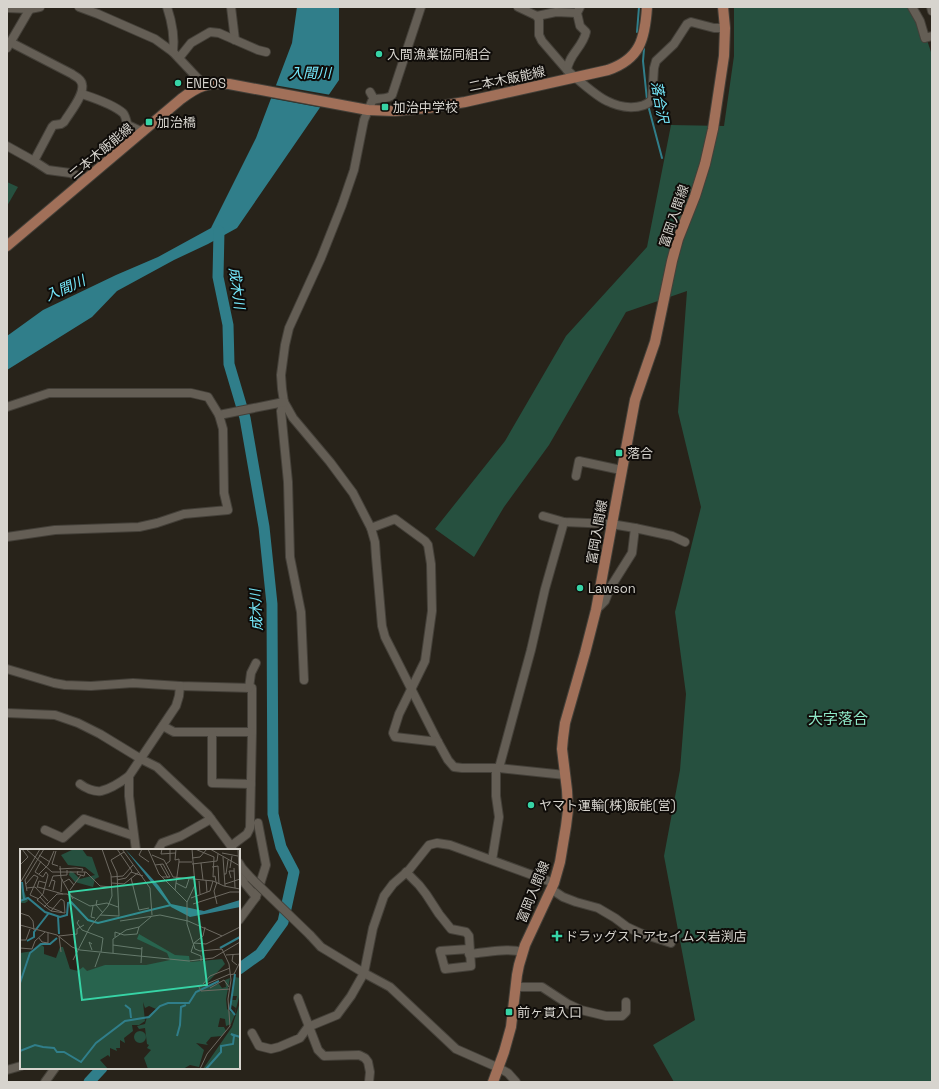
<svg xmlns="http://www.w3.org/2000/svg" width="939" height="1089" viewBox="0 0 939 1089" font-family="'Space Grotesk','Noto Sans JP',sans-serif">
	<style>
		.green { fill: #26503f }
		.water { fill: #307e8a }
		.pier { fill: #28231a }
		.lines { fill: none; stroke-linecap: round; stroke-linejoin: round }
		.stream { stroke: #307e8a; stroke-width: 2 }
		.river { stroke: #307e8a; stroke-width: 11 }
		.minor-casing { stroke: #444039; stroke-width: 10 }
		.major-casing { stroke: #444039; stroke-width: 12 }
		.minor { stroke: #645e55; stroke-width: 8 }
		.major { stroke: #a17059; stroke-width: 10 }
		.minor-bridge-casing { stroke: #444039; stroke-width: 10; stroke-linecap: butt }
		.minor-bridge { stroke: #645e55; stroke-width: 8 }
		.poi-dot { fill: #37d4a6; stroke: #0f0c09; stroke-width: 1.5 }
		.labels { text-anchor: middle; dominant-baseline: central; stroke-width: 4; stroke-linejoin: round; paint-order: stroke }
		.poi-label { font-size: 13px; fill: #d7d4ce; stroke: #0f0c09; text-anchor: start }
		.street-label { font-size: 13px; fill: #d7d4ce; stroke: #0f0c09 }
		.water-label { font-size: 14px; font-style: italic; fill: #76e9fc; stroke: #0f0c09 }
		.quarter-label { font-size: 15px; fill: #8fe9c8; stroke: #0f0c09 }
		.inset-river { fill: none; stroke: #307e8a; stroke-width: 2 }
		.inset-road { fill: none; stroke: #6e6a62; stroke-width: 1 }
		.view { fill: #37d4a6; fill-opacity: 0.15; stroke: #37d4a6; stroke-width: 2 }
		.inset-edge { fill: none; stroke: #d7d4ce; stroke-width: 2 }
	</style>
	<rect width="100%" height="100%" fill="#28231a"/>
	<!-- green -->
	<g class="green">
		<polygon points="734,7 916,7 932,55 932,1082 674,1082 653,1045 695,1020 664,856 680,770 686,694 675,612 701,507 678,412 687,291 626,312 549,445 504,507 474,557 435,529 505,441 566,336 647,247 671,125 724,126 734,56"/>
		<polygon points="7,182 18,187 7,206"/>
	</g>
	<!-- water -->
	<polygon class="water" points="297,7 339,7 339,80 237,228 208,244 174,260 117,291 92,317 7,370 7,336 43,310 116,275 158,257 211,228 256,138 292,43"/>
	<!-- pier -->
	<polygon class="pier" points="274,85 331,95 323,108 269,98"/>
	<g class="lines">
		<!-- stream -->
		<g class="stream">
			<polyline points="637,32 639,7"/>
			<polyline points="644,49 643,61 647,100"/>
			<polyline points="648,105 662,158"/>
		</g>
		<!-- river -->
		<g class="river">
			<polyline points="219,231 218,277 228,325 229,364 245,418 264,527 272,604 273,814 281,847 294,872 283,922 260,954 239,969"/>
			<polyline points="89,1082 102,1068"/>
		</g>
		<defs>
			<g id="minor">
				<polyline points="79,7 98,14 155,39 173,52 204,85"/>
				<path d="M 167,7 C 172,22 175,36 173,52"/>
				<polyline points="231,7 235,40"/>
				<path d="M 421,7 L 392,95 C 386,101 378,96 372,101 L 364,120 L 354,170 L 342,205 L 321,258 L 289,328 L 285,345 L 281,375 L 282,389 L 284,402 L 293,418 L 330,462 L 353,493 L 371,528 L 375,542 L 376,557 L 382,626 L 385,637 L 438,742 L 448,760 L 454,767 L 462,768 L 499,768 L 565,775"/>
				<polyline points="518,7 537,16 539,20 539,35 542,41 567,70"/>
				<path d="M 580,7 L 577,13 L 580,26 L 586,32 C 583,47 569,54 567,70 C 577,79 596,96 607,101 C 621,108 640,111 652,100 L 654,68 L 656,61 L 674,44 L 687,24 L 691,22 L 714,28 L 725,28"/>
				<polyline points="912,7 920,21 925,38 932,36"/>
				<polyline points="931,7 932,11"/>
				<polyline points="7,8 30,9 40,7"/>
				<polyline points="537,16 556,12 577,13"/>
				<path d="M 10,42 L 72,74 C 74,76 78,77 80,80 C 89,90 70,112 64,122 L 61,124 L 54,125 L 52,127 L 34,161"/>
				<polyline points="7,48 31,7"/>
				<polyline points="179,58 191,43 210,32 219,33 258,50 266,52"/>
				<polyline points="370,92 374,99"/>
				<path d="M 82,94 C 94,98 113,104 123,113 C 126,116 126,122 128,125 L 143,132"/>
				<polyline points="7,146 34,161 48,170 70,173 87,179"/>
				<polyline points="284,402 281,411 288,482 290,557 301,612 304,680"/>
				<polyline points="7,407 49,393 191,393 208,397 219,415 284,402"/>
				<polyline points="576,476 579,461 621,470"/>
				<polyline points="543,516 564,522 611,524 635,528 672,536 685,542"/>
				<polyline points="371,528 395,519 425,541 428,545 431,564 432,611 425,661 399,714 393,733 395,737 438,742"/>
				<polyline points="7,537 55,530 139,527 157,523 184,514 228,510 224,493 223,429 219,415"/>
				<polyline points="596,610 605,601 610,588 632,553 635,528"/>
				<polyline points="7,669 54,683 65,685 91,686 133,683 180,686 252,688 252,732 250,828 247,834 231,846"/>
				<polyline points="249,688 251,673 256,663"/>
				<polyline points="7,713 55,715 78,723 100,734 141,759 157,767 208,815 231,846 233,850"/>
				<polyline points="163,726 174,732 252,732"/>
				<polyline points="212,733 212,783 251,784"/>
				<polyline points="499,768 531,650 545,589 564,522"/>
				<path d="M 80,784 C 85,788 94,792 101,791 C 110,789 121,782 129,776"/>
				<polyline points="45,830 63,838 84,819 134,836"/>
				<polyline points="136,850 129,796 129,776 176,706 179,696 180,686"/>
				<polyline points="158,850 162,843 181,836 211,819"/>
				<polyline points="492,860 499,817 496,796 496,768"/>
				<polyline points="239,863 242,868 251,878"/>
				<polyline points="406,872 419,885 426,894 439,914 451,929 466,932 469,936 471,966 445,969 440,951 469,949"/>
				<polyline points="239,876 256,897 239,920"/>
				<polyline points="551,889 563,897 576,902 598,908 615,918 627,927 640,933 671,943"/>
				<polyline points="256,897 266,865 258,823"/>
				<polyline points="310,935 321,947 364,973 390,987 456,1049 499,1068 508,1073 516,1082"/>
				<path d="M 469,954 C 487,952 506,948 523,952"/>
				<polyline points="516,987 542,987 568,1004 581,1010 606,1016 622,1016 626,1012 626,1002"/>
				<polyline points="298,998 318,1050 324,1056 359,1055 365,1058 368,1062 370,1072 369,1082"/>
				<polyline points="252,1033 259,1046 271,1049 279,1047 300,1038 308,1027 337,1015 351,996 364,973 373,928 384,896 393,884 409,870 429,845 437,843 450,845 554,883"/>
				<polyline points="7,1070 21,1066"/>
				<polyline points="45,1082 55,1068"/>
			</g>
			<g id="major">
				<path d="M 7,246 L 181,99 C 198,86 208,82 229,84 L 368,110 L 394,111 L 428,108 L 465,102 L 608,70 C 640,59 645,39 647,7"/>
				<polyline points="493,1082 504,1052 511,1027 517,975 519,965 525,945 554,883 560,862 566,826 568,810 567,790 562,749 563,738 565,723 585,653 596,610 635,400 655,342 672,261 678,239 695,196 705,164 713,129 724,56 725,28 723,7"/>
			</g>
		</defs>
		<!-- minor casing -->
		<use href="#minor" class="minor-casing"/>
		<!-- major casing -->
		<use href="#major" class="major-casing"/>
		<!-- minor -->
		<use href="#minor" class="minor"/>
		<!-- major -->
		<use href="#major" class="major"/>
		<defs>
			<polyline id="minor-bridge" points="251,878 310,935"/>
		</defs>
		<!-- minor-bridge casing -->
		<use href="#minor-bridge" class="minor-bridge-casing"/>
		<!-- minor-bridge -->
		<use href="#minor-bridge" class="minor-bridge"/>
	</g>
	<!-- markers -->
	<g class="poi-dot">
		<circle cx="379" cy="54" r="4"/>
		<circle cx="178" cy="83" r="4"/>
		<rect x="381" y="103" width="8" height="8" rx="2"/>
		<rect x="145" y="118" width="8" height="8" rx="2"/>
		<rect x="615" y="449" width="8" height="8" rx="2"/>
		<circle cx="580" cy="588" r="4"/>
		<circle cx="531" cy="805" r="4"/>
		<path d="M555 930h4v4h4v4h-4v4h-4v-4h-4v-4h4z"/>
		<rect x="505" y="1008" width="8" height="8" rx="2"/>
	</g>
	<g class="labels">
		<!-- poi labels -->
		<g class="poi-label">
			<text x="387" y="54">入間漁業協同組合</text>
			<text x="186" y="83">ENEOS</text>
			<text x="393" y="107">加治中学校</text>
			<text x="157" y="122">加治橋</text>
			<text x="627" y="453">落合</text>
			<text x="588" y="588">Lawson</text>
			<text x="539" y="805">ヤマト運輸(株)飯能(営)</text>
			<text x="565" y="936">ドラッグストアセイムス岩渕店</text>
			<text x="517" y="1012">前ヶ貫入口</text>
		</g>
		<!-- street labels -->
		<g class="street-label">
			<text transform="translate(507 79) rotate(-12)">二本木飯能線</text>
			<text transform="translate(101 151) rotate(-40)">二本木飯能線</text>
			<text transform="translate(674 216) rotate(-71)">富岡入間線</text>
			<text transform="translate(597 532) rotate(-80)">富岡入間線</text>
			<text transform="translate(533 892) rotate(-68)">富岡入間線</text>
		</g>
		<!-- water labels -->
		<g class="water-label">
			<text x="310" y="73">入間川</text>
			<text transform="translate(660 102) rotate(80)">落合沢</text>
			<text transform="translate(65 288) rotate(-24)">入間川</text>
			<text transform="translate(237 288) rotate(82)">成木川</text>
			<text transform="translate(256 610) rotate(-93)">成木川</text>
		</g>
		<!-- quarter labels -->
		<g class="quarter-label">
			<text x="838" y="718">大字落合</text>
		</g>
	</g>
	<!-- overview -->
	<g transform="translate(20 849)">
		<rect width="220" height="220" fill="#28231a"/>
		<path d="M 54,0 L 62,0 L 67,7 L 72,8 L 79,28 L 75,30 L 73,38 L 55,33 L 49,26 L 50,22 L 53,23 L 60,30 L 75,26 L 65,18 L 48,16 L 41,6 ZM 0,33 L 8,52 L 5,54 L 0,54 ZM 119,85 L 155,106 L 169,107 L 170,113 L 202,110 L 205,115 L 189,132 L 181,136 L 182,138 L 199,135 L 202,139 L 206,138 L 205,131 L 210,129 L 206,150 L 207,160 L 214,166 L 216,159 L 210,155 L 211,151 L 216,151 L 217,147 L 212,147 L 215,128 L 220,129 L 220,144 L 214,168 L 211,175 L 206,177 L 205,170 L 200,169 L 198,178 L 204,178 L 206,182 L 202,187 L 191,188 L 186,194 L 188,196 L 176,194 L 184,201 L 179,218 L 170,216 L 163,220 L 128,220 L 124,209 L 131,201 L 127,199 L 129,196 L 127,195 L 125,179 L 119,180 L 117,177 L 125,175 L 127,168 L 136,160 L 129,157 L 125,159 L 123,153 L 125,172 L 119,176 L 112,176 L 113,182 L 104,189 L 105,194 L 100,191 L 100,199 L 96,199 L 97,202 L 90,199 L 90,208 L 88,206 L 80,211 L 88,220 L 0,220 L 0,104 L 13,102 L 20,94 L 24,98 L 24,105 L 36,109 L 40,98 L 43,98 L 50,120 L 58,122 L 63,118 L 67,122 L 85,116 L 126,116 L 150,111 L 147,104 L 117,90 ZM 220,153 L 220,220 L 183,220 L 212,178 ZM114 188a6 6 0 1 1 12 0a6 6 0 1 1-12 0Z" fill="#26503f"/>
		<path d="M 105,0 L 139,37 L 151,55 L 184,62 L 220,51 L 220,58 L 170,68 L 151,58 Z" fill="#307e8a"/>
		<path class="inset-river" d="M 2,33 L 4,50M 0,52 L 8,49 L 25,63 L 40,68 L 47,66 L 48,54 L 51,53 L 68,71 L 78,74 L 151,56M 38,67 L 39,85M 7,92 L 14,88 L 14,83 L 28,65M 200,99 L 220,88M 215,125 L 210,160 L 215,166M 0,134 L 10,104 L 21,95 L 30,95 L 37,89M 105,156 L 110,160 L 111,169M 157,187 L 160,176 L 161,158 L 166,156M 0,202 L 15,196 L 23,198 L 34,199 L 37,203 L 44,203 L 61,213 L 76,194 L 105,172 L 129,168 L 140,157 L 148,154 L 169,154 L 176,143 L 199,132M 186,220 L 201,203 L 201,197 L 213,195 L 214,187 L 211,185 L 220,188"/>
		<path class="inset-road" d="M 6,0 L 32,23 L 66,23 L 80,37 L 92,38M 97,0 L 112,22 L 106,29 L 97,31M 102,0 L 130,39 L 132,66M 122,0 L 119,6 L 129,13M 128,0 L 139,25 L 167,53 L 167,75 L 175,100 L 180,102 L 202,100 L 209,115 L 211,131 L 208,150 L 210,177 L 187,205 L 180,220M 142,0 L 141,5 L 156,4M 156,0 L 155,11 L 159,10 L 159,13 L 172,13M 175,0 L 194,8 L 193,28 L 195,27 L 196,33M 190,0 L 220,17M 218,0 L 220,40M 36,2 L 32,15 L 38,17M 202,4 L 218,7M 19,6 L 30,13M 132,6 L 144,11 L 153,28 L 193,32 L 204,37 L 220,40M 203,8 L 205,37M 172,9 L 180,8 L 187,0M 21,12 L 15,23 L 23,28 L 26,23 L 28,26 L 23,45 L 17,51 L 31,62 L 45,64M 181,14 L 183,31M 140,15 L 148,29M 146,15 L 150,12 L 150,0M 172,15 L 197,12 L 198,5M 0,16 L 8,8 L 2,0M 135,16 L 143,15 L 150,28 L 142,28M 40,17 L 41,29 L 53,50M 192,18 L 198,17 L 199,35M 210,19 L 212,7M 214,19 L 215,39M 39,20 L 56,19 L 63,20 L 62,22M 58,22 L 57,25 L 64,27 L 65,23M 111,23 L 123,27M 19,25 L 28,16 L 34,2M 204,25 L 206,25 L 208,11M 91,28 L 103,27 L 113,16M 111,29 L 119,61 L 129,59M 211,29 L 209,22 L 214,22M 32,31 L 35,32 L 33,41M 186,31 L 187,43M 179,32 L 180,45M 44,33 L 49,30 L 54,36M 197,33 L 194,42 L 197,55M 0,34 L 20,0M 92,34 L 104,35 L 119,23M 156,34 L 166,39 L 169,30M 6,35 L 14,26 L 18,28 L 10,46 L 19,50M 205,35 L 220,30M 18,38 L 43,45M 29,38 L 33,27 L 47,26 L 47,21M 7,39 L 15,38 L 28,52M 17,39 L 19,32 L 26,34M 50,41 L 61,26M 155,41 L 159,13M 7,42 L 5,31 L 24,0M 41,43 L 42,30M 20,48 L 29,58 L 42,63M 171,49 L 190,42 L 193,32M 77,51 L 76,56 L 83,64M 167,53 L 175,36 L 172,0M 173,55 L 210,43 L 220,43M 73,57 L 71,68 L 75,69M 24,58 L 37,45 L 47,45 L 70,57 L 87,54 L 98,58M 31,62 L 41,50 L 44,52 L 45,64M 0,64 L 9,67 L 13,72 L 14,81M 80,66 L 99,67 L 97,24 L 91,11 L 104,3M 59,71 L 57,74 L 62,81 L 83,89 L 81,103M 100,72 L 140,66 L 168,72 L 202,87 L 220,78M 0,76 L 37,86 L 52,98 L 60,101 L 169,112 L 193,109 L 220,93M 95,88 L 95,83 L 104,86 L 117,85 L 119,78M 19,89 L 22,93 L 28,94 L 28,84M 0,91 L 6,91 L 10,80M 174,94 L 183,87 L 185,78M 72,95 L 69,93 L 72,101M 93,96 L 122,100M 0,99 L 12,100 L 15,92 L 25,83M 41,103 L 39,87 L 57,85 L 57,80 L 64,76M 93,104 L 93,90 L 106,81 L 119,78 L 132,67M 206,106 L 220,105M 213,106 L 212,112 L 217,116M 53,111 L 70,78 L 88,57 L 92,47 L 91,26 L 82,0M 181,112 L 181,107 L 171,103 L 174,94 L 186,95 L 202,87M 121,114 L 122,98M 75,118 L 80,104M 210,126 L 214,125 L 220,113M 183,135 L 190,127 L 210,119M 178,136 L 181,142 L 210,140M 184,136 L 210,125M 190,139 L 204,131 L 209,138"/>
		<path class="view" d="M 174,28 L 187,136 L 62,151 L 49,43 Z"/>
		<rect width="220" height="220" class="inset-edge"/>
	</g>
	<!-- border -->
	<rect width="939" height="1089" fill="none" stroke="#d7d4ce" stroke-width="16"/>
</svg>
